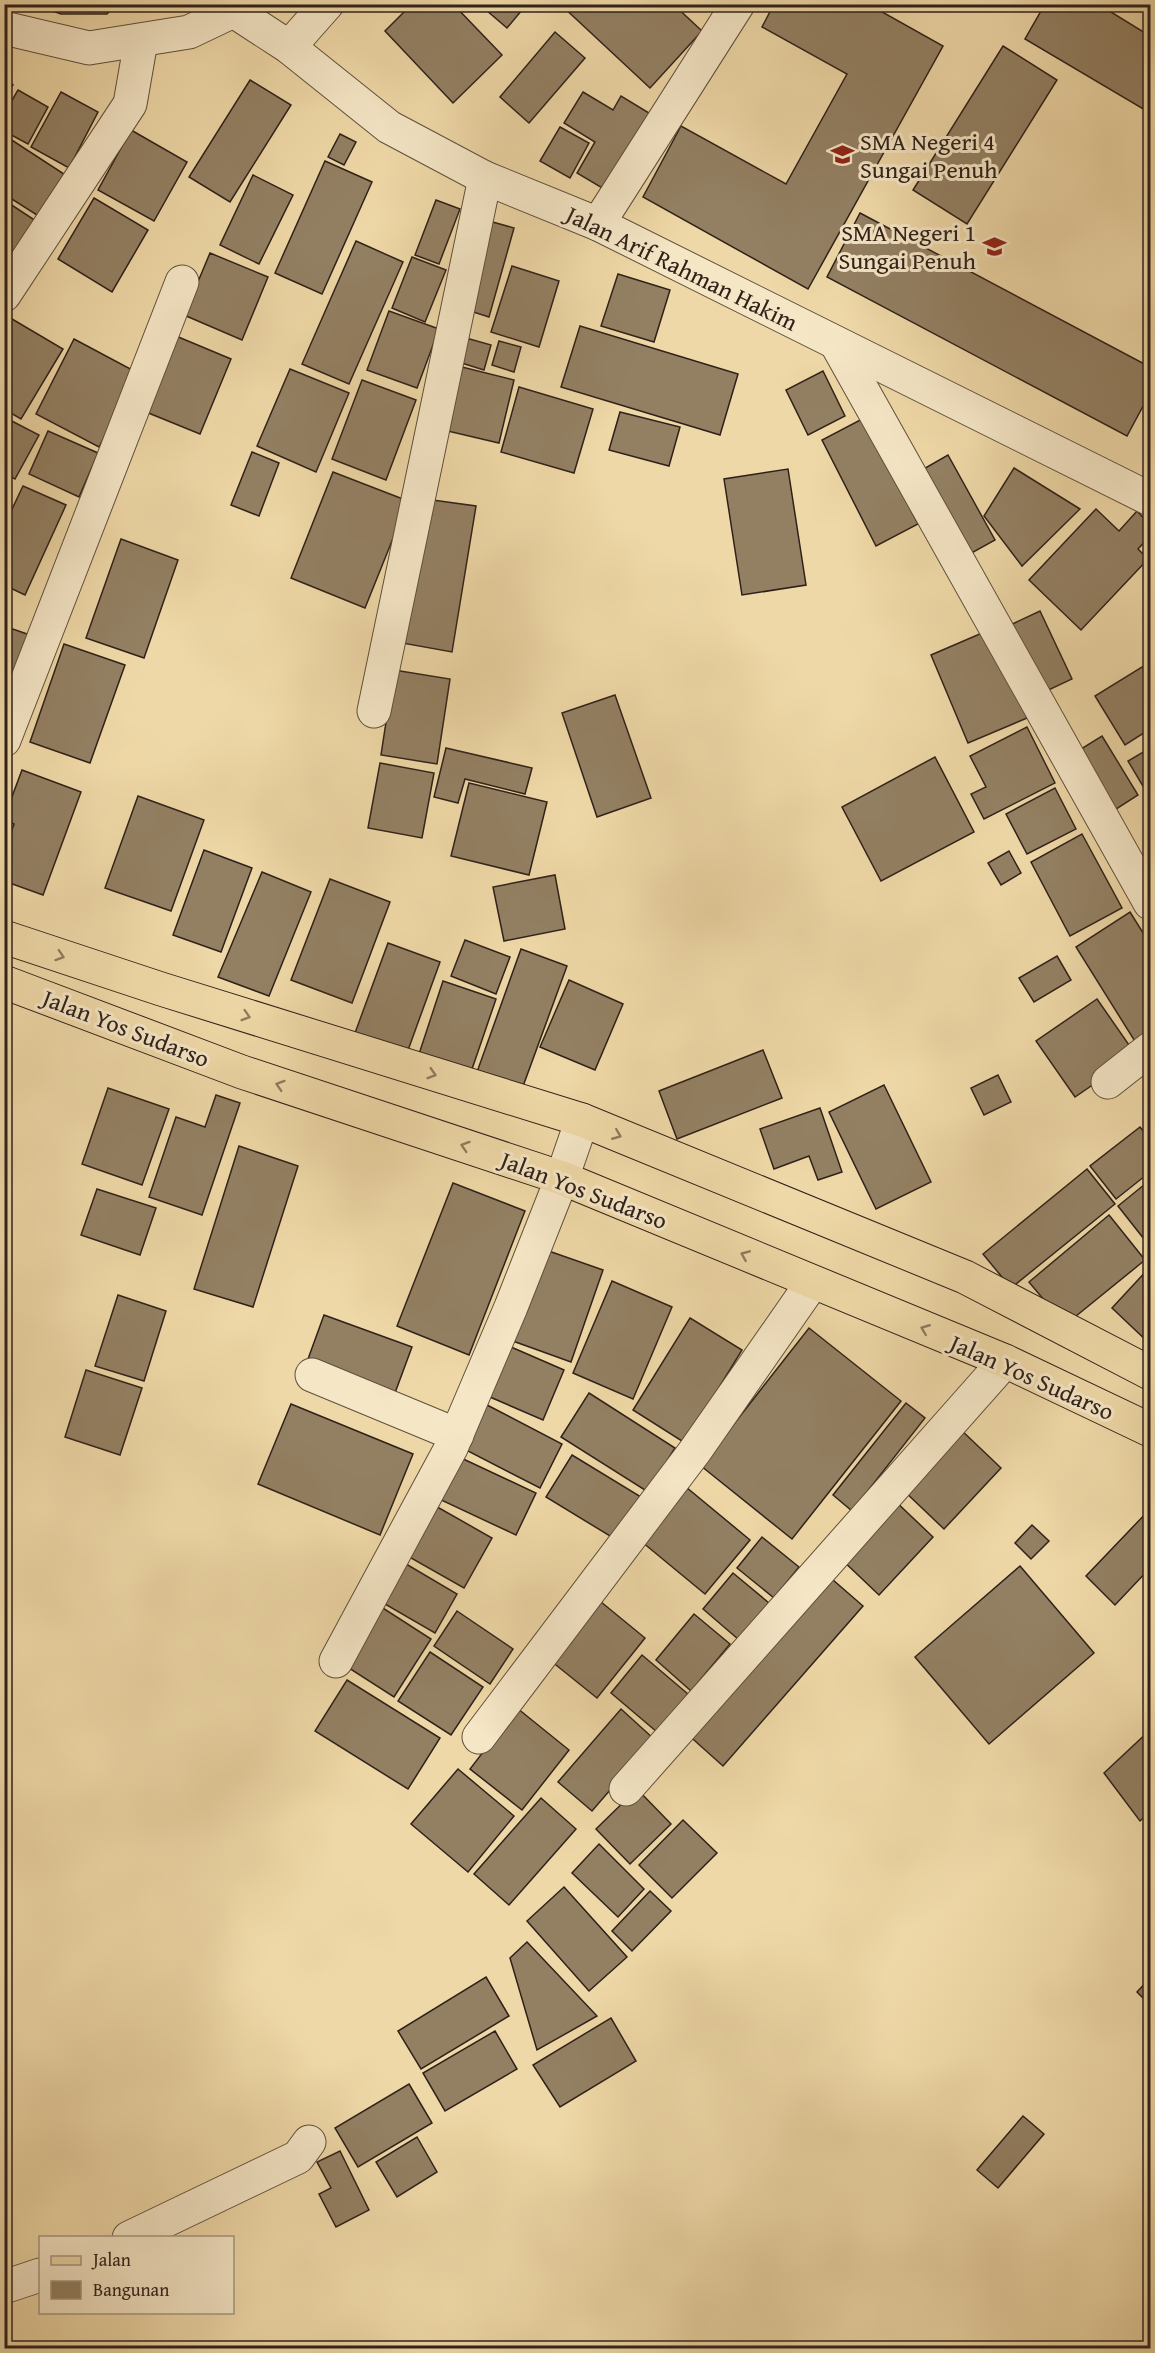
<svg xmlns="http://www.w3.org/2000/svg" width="1155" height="2353" viewBox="0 0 1155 2353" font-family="'Gentium Book Plus',serif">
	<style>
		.building { fill: #938063; stroke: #2f211a; stroke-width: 1.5 }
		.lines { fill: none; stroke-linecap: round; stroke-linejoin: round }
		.minor-casing { stroke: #5f4f3d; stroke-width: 35 }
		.major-casing { stroke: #2f211a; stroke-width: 35 }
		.minor { stroke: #f5e6c6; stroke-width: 33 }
		.major { stroke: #efd8a7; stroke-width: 33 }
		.oneway { stroke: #8f7c60 }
		.labels { text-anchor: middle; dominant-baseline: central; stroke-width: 6; stroke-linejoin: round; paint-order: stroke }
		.poi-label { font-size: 24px; fill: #2f211a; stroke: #f5e6c6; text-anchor: start }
		.street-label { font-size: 24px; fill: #2f211a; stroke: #f5e6c6 }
	</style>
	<rect width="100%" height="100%" fill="#efd8a7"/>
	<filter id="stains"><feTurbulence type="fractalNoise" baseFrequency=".00333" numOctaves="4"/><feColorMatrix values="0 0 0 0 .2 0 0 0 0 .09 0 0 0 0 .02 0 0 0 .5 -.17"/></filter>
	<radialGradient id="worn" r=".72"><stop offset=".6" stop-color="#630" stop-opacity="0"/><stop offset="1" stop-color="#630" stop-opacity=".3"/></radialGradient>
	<!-- building -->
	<g class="building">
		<polygon points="33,4 116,4 107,14 61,14"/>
		<polygon points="412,4 453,4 502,55 453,103 385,31"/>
		<polygon points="479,4 527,4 507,28"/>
		<polygon points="560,4 673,4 702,31 650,88"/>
		<polygon points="774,4 868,4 943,46 808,289 643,197 681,126 786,184 847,74 762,27"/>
		<polygon points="1045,4 1098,4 1150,36 1150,113 1025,39"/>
		<polygon points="555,32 585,58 529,123 500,97"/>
		<polygon points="1003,46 1057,80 967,224 913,190"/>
		<polygon points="4,78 13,85 4,97"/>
		<polygon points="250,80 291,105 230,202 189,177"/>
		<polygon points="18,90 48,107 28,144 4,131 4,114"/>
		<polygon points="61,92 98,112 69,168 31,147"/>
		<polygon points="583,92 613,110 621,96 654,116 609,192 577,173 595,142 564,123"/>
		<polygon points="560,127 589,143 570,178 540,161"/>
		<polygon points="131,130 187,162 154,221 98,190"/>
		<polygon points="340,134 356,142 344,165 328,157"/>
		<polygon points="4,135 67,176 40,217 4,194"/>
		<polygon points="325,161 372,182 322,294 275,273"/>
		<polygon points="253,175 293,195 259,264 220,245"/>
		<polygon points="94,198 148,230 112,292 58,259"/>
		<polygon points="4,200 36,221 12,257 4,252"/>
		<polygon points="436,200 460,209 439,264 415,255"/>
		<polygon points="860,213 1150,367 1150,393 1127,436 827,277"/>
		<polygon points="489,221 514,228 489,317 464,309"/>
		<polygon points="356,241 403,262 349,384 302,364"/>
		<polygon points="210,253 268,277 242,340 184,315"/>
		<polygon points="412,257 446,270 425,322 392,308"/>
		<polygon points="512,266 559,281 539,347 491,332"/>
		<polygon points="618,274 670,290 654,342 601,326"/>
		<polygon points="389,311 439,329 417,388 367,370"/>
		<polygon points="12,319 63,349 21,419 4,409 4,331"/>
		<polygon points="580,326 738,374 720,435 561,387"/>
		<polygon points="176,336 231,359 200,434 146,412"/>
		<polygon points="459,336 491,345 484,370 452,360"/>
		<polygon points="74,339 138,373 99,447 36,414"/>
		<polygon points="499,341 521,347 514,372 492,365"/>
		<polygon points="454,365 514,380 499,443 439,429"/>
		<polygon points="290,369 349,393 316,472 257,446"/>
		<polygon points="823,371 845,416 808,435 786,390"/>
		<polygon points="362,380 416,400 386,480 332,459"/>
		<polygon points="519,387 593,409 574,473 501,452"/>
		<polygon points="620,412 680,427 669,466 609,450"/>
		<polygon points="4,417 39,435 15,479 4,473"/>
		<polygon points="864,418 918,524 876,546 822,440"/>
		<polygon points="48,431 98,453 79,497 29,474"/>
		<polygon points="252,452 279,463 259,516 231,505"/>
		<polygon points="948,455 995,540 959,560 913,475"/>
		<polygon points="1014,468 1080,509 1022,566 984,516"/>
		<polygon points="788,469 806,585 742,595 724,479"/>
		<polygon points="333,472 408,501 365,608 291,578"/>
		<polygon points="4,486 11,489 4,501"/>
		<polygon points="23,486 66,505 25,595 4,585 4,526"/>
		<polygon points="425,499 476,506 452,652 402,643"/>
		<polygon points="1096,509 1119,531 1137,511 1150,525 1150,536 1138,549 1148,559 1081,630 1029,580"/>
		<polygon points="121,539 178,560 144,658 86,638"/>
		<polygon points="1040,611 1072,679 1040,694 1008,626"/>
		<polygon points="4,626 30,635 12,685 4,683"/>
		<polygon points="989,630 1027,718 968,743 931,655"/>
		<polygon points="64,644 125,665 90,763 30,742"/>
		<polygon points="1150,662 1150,729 1125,745 1095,696"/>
		<polygon points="394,670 450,679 437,764 381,755"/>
		<polygon points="615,695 651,798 597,817 562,713"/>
		<polygon points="1027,727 1055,783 984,819 971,794 986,787 970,756"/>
		<polygon points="1102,736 1138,795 1110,813 1073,754"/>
		<polygon points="446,748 532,768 525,794 465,779 458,803 434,797"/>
		<polygon points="1150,748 1150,798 1128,761"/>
		<polygon points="935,757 974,832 881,881 842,807"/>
		<polygon points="380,763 434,773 422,838 368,828"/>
		<polygon points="22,770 81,792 43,895 4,881 4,851 14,824 4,818"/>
		<polygon points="469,783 547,802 529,875 451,856"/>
		<polygon points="1055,788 1076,829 1027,854 1006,814"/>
		<polygon points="138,796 204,820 171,911 105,888"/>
		<polygon points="1082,834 1122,908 1070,936 1031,862"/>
		<polygon points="204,850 252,868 221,952 173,935"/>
		<polygon points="1009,851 1021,873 1001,885 988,863"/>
		<polygon points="262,872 311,892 269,996 218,977"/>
		<polygon points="555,875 565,929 504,941 493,887"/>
		<polygon points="330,879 390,902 352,1003 291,980"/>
		<polygon points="1130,912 1150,944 1150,1034 1136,1043 1076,947"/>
		<polygon points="465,940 510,957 496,994 451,976"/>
		<polygon points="388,943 440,962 407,1053 355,1033"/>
		<polygon points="521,949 567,966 522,1089 477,1072"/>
		<polygon points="1057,956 1071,980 1034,1002 1019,978"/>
		<polygon points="569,980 623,1004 595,1070 540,1047"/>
		<polygon points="443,981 496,999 471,1072 419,1054"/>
		<polygon points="1097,999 1136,1055 1075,1097 1036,1041"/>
		<polygon points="763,1050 782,1098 677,1139 659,1091"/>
		<polygon points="998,1075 1011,1102 984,1115 971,1088"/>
		<polygon points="884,1085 931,1182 876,1209 829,1112"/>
		<polygon points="108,1088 169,1109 142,1185 82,1164"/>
		<polygon points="216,1095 240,1103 202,1215 149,1197 176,1117 205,1127"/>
		<polygon points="820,1108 842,1172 818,1180 809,1156 774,1169 760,1129"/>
		<polygon points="1140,1127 1150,1140 1150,1172 1116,1199 1090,1166"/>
		<polygon points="239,1146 298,1166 253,1307 194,1289"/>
		<polygon points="1087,1169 1115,1204 1011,1288 983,1254"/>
		<polygon points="1150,1180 1150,1242 1148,1244 1118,1206"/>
		<polygon points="453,1183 525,1211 469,1355 397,1326"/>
		<polygon points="97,1189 156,1208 140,1255 81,1235"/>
		<polygon points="1109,1215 1145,1260 1065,1325 1029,1282"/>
		<polygon points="543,1249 603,1270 571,1362 510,1340"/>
		<polygon points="1150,1267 1150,1344 1112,1308"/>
		<polygon points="612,1281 672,1307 633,1399 573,1373"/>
		<polygon points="118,1295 166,1311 144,1381 95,1366"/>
		<polygon points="324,1315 412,1347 392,1401 304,1370"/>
		<polygon points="690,1318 742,1350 685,1443 633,1410"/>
		<polygon points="809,1328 901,1401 792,1539 701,1466"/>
		<polygon points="511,1347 564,1370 543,1420 490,1397"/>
		<polygon points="86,1370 142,1388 120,1455 65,1437"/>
		<polygon points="589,1393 675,1448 648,1492 561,1437"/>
		<polygon points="906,1403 925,1418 852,1511 833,1495"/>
		<polygon points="291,1404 413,1454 380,1535 258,1484"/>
		<polygon points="487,1405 562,1444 540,1488 464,1449"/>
		<polygon points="958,1427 1001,1468 944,1529 901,1488"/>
		<polygon points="572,1455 641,1497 615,1539 546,1497"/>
		<polygon points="459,1457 536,1493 516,1535 439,1499"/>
		<polygon points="686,1487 750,1540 705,1594 642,1542"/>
		<polygon points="892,1498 933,1537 879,1595 838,1556"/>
		<polygon points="432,1504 492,1538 464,1588 404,1554"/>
		<polygon points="1150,1509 1150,1568 1115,1605 1086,1576"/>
		<polygon points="1032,1525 1049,1541 1031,1559 1015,1543"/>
		<polygon points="762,1537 799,1567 774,1598 737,1568"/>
		<polygon points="401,1561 457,1594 435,1633 378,1600"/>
		<polygon points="1020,1566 1094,1653 989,1744 915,1657"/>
		<polygon points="733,1573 769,1603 738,1639 703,1609"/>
		<polygon points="825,1573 863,1606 723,1766 685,1732"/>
		<polygon points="595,1597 645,1638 597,1698 546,1657"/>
		<polygon points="375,1603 431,1639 394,1697 338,1661"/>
		<polygon points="457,1611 513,1649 490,1684 434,1646"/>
		<polygon points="694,1614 730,1644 691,1691 656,1660"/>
		<polygon points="430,1652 483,1687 451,1735 398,1701"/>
		<polygon points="642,1655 688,1694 657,1732 611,1693"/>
		<polygon points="347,1680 440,1738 408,1789 315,1731"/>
		<polygon points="517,1708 569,1750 522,1810 470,1769"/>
		<polygon points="621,1709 654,1739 592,1811 558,1782"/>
		<polygon points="1150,1730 1150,1812 1140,1821 1104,1773"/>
		<polygon points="458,1769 514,1816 468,1872 411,1824"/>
		<polygon points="637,1789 671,1824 630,1864 596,1829"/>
		<polygon points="541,1798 576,1829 509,1905 474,1874"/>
		<polygon points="683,1820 717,1853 672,1898 639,1865"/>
		<polygon points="599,1844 644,1889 618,1917 572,1873"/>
		<polygon points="564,1887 627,1957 589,1991 527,1921"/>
		<polygon points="650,1891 671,1911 632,1951 612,1931"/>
		<polygon points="527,1942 597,2016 537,2050 510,1958"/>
		<polygon points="486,1977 509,2016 421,2069 398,2031"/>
		<polygon points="1150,1978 1150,2005 1137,1992"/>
		<polygon points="611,2018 636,2061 560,2107 533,2065"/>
		<polygon points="495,2031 517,2069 445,2111 423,2073"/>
		<polygon points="409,2084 432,2123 358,2167 335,2128"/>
		<polygon points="1023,2116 1044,2134 998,2188 977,2170"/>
		<polygon points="417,2137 437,2172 397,2197 376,2162"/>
		<polygon points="340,2151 369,2210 336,2227 319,2194 331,2188 317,2162"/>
	</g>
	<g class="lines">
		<defs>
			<g id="minor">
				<polyline points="223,4 289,47 389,127 485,178 598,224 1150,499"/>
				<polyline points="4,28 89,48 189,32 231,12"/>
				<polyline points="289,47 327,4"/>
				<polyline points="598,224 738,4"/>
				<polyline points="4,295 130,104 141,41"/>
				<polyline points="836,343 1150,903"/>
				<polyline points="374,711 485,178"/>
				<polyline points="4,740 182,282"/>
				<polyline points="1108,1082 1150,1049"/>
				<polyline points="312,1375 457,1435"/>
				<polyline points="336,1661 451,1448 511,1307 562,1178 582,1120"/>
				<polyline points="479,1737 695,1451 812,1283"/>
				<polyline points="626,1789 1005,1361"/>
				<polyline points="129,2238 298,2157 309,2142"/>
				<polyline points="4,2287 40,2275"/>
			</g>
			<g id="major">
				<polyline points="4,937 161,989 582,1120 965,1277 1150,1373"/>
				<polyline points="4,982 242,1072 562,1178 1005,1361 1150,1430"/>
			</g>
		</defs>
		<!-- minor casing -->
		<use href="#minor" class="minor-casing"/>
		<!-- major casing -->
		<use href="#major" class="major-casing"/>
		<!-- minor -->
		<use href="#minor" class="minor"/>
		<!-- major -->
		<use href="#major" class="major"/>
	</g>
	<!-- one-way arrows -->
	<defs><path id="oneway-chevron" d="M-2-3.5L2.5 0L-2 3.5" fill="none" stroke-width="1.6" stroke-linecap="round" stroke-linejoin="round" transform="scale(1.5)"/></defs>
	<g class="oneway">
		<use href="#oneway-chevron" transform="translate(60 956) rotate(18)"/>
		<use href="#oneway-chevron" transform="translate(246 1016) rotate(17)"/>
		<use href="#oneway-chevron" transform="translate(432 1074) rotate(17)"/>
		<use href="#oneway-chevron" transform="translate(280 1085) rotate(-162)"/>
		<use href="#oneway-chevron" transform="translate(617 1135) rotate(22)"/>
		<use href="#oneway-chevron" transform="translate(465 1146) rotate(-162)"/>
		<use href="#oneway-chevron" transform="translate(745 1255) rotate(-157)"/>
		<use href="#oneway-chevron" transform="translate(925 1329) rotate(-158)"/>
	</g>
	<!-- icons -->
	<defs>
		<symbol id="school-bare" viewBox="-9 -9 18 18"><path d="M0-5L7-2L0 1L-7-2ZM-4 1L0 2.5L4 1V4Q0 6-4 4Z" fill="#8f2418" stroke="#f5e6c6" stroke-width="2.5" paint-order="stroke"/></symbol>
	</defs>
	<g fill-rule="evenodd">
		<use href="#school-bare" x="826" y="138" width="33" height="33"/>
		<use href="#school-bare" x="978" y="230" width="33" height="33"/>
	</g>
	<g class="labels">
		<!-- poi labels -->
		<g class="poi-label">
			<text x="860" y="141">SMA Negeri 4<tspan x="860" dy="28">Sungai Penuh</tspan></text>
			<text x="976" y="232" text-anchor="end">SMA Negeri 1<tspan x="976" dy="28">Sungai Penuh</tspan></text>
		</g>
		<!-- street labels -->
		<g class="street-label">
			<text transform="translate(682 268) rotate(26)">Jalan Arif Rahman Hakim</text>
			<text transform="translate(126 1028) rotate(21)">Jalan Yos Sudarso</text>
			<text transform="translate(584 1190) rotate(21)">Jalan Yos Sudarso</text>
			<text transform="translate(1032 1377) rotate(24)">Jalan Yos Sudarso</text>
		</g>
	</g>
	<!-- margin -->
	<rect width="1155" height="2353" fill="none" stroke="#efd8a7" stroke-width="24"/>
	<rect x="6" y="6" width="1143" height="2341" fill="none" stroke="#2f211a" stroke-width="3"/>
	<rect x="12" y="12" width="1131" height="2329" fill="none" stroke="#2f211a" stroke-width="1.5"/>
	<!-- legend -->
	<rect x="39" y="2236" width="195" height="78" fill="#f5e6c6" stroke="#a69781" stroke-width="1.5"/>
	<rect x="51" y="2256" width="30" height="9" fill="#efd8a7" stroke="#a69781" stroke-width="1.5"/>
	<text x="93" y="2266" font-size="18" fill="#2f211a">Jalan</text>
	<rect x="51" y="2281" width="30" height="18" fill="#938063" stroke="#a69781" stroke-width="1.5"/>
	<text x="93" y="2296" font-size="18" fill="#2f211a">Bangunan</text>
	<rect width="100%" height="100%" filter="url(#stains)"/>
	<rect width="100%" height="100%" fill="url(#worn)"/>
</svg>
